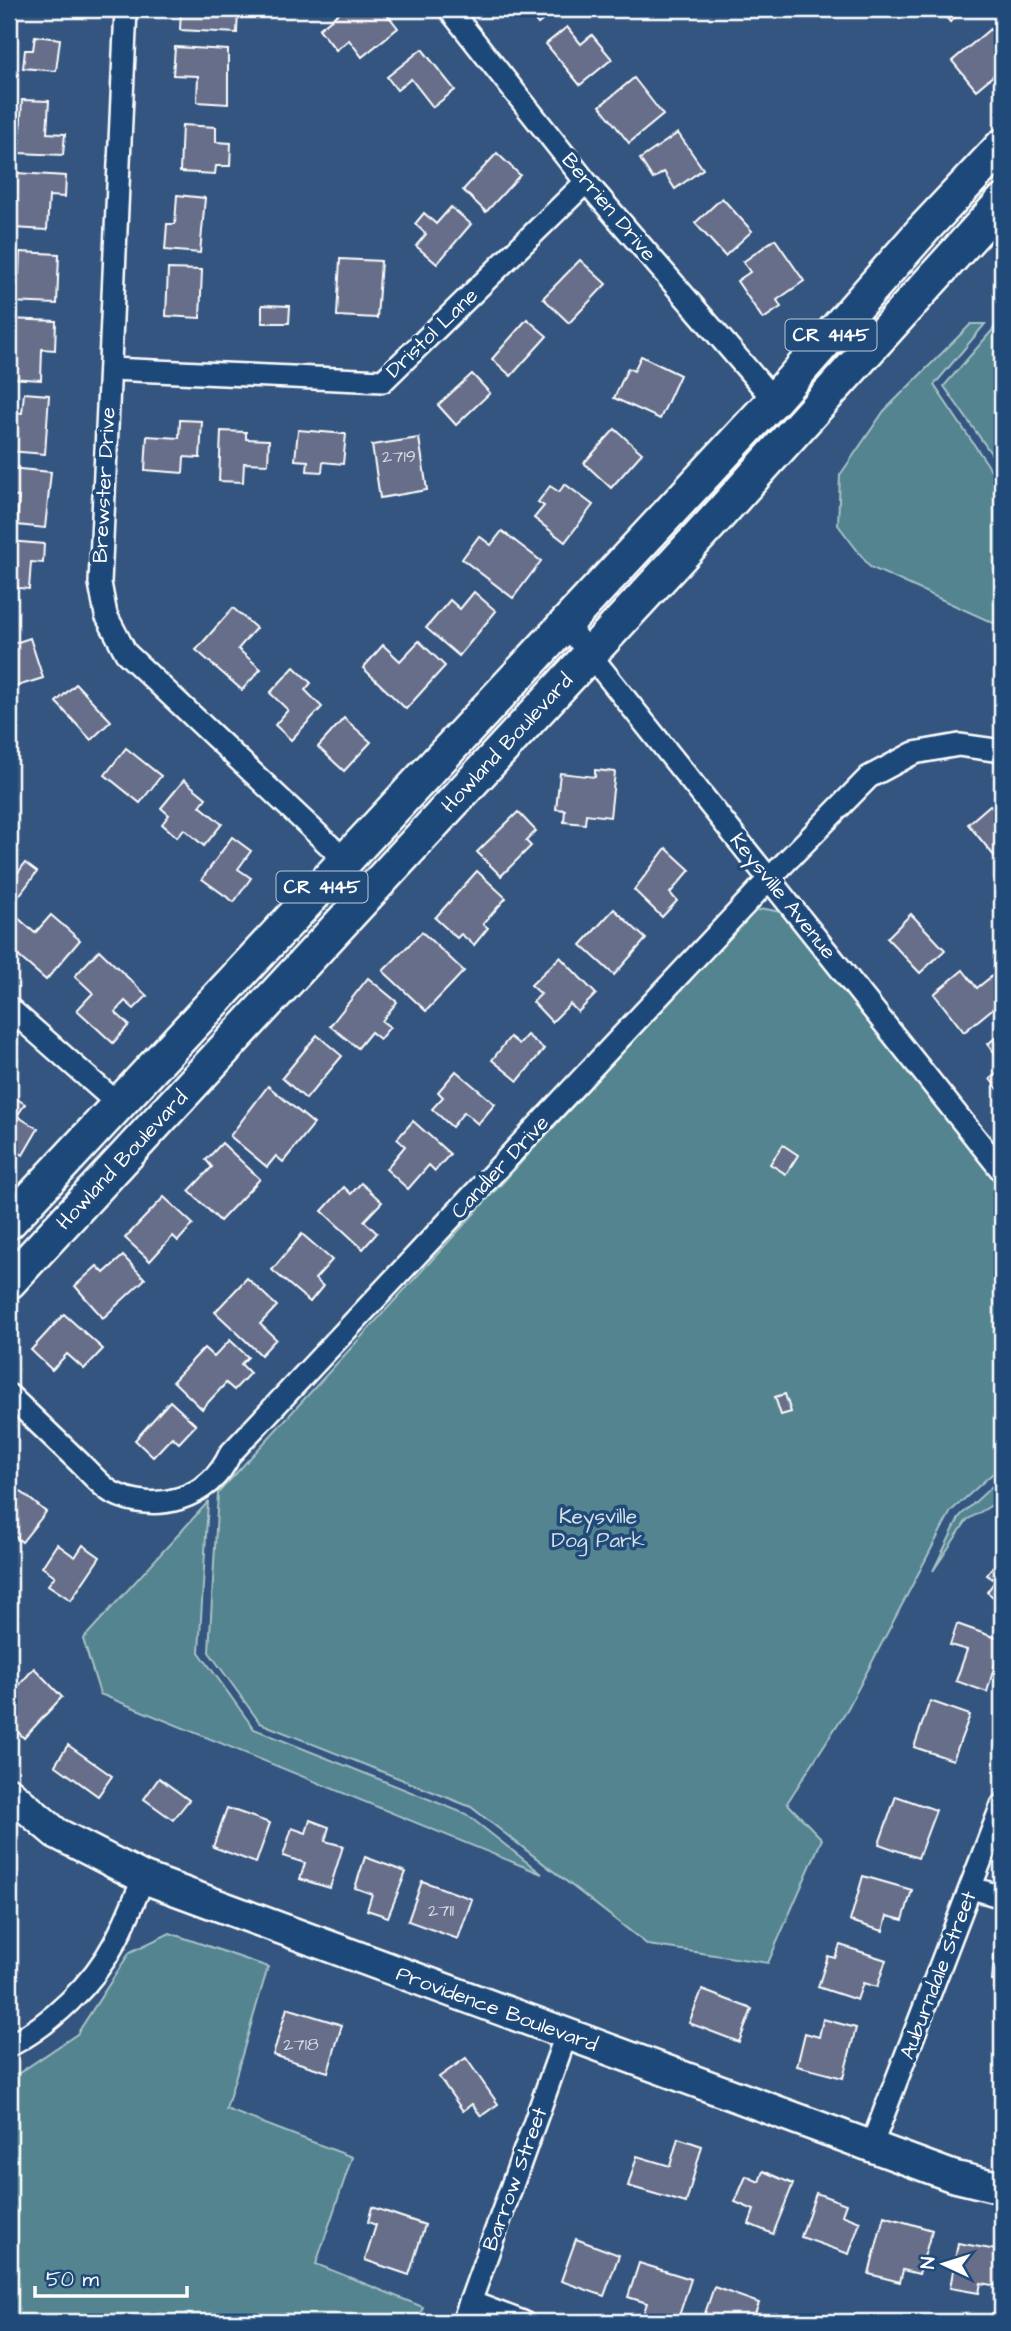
<svg xmlns="http://www.w3.org/2000/svg" width="1011" height="2331" viewBox="0 0 1011 2331" font-family="'Architects Daughter',sans-serif">
	<style>
		.green { fill: #52848f; stroke: #a8c2c7; stroke-width: 2 }
		.building { fill: #666e8a; stroke: #fff; stroke-width: 2 }
		.lines { fill: none; stroke-linecap: round; stroke-linejoin: round }
		.street-casing { stroke: #fff; stroke-width: 26 }
		.secondary-casing { stroke: #fff; stroke-width: 35 }
		.primary-casing { stroke: #fff; stroke-width: 38 }
		.street { stroke: #1f4a7a; stroke-width: 21 }
		.secondary { stroke: #1f4a7a; stroke-width: 30 }
		.primary { stroke: #1f4a7a; stroke-width: 33 }
		.labels { text-anchor: middle; dominant-baseline: central; stroke-width: 7; stroke-linejoin: round; paint-order: stroke }
		.number-label { font-size: 18px; fill: #d9dbe2 }
		.shield { fill: #1f4a7a; stroke: #bcc9d7; stroke-width: 2 }
		.shield-label { font-size: 19px; font-weight: bold; fill: #fff }
		.street-label { font-size: 21px; fill: #fff; stroke: #1f4a7a }
		.park-label { font-size: 21px; fill: #d4e0e3; stroke: #1f4a7a }
	</style>
	<rect width="100%" height="100%" fill="#34557f"/>
	<filter id="ink" filterUnits="userSpaceOnUse"><feTurbulence type="fractalNoise" baseFrequency=".0143" numOctaves="2"/><feDisplacementMap in="SourceGraphic" scale="14" xChannelSelector="R" yChannelSelector="G"/><feConvolveMatrix kernelMatrix="1 2 1 2 8 2 1 2 1" color-interpolation-filters="sRGB"/></filter>
	<g filter="url(#ink)">
		<!-- green -->
		<g class="green">
			<polygon points="1002,319 1002,469 944,386"/>
			<polygon points="971,324 985,324 934,385 1002,486 1002,627 870,567 838,525 840,475 884,411"/>
			<polygon points="766,909 784,913 1002,1184 1002,1465 951,1511 848,1708 787,1803 822,1839 768,1963 648,1945 471,1807 260,1723 209,1652 218,1493 706,961 755,911"/>
			<polygon points="1002,1477 1002,1499 967,1520 933,1571 960,1516"/>
			<polygon points="208,1502 199,1652 254,1729 466,1814 542,1874 100,1694 83,1639"/>
			<polygon points="170,1933 268,1967 226,2109 352,2157 316,2264 423,2307 417,2322 9,2322 9,2076 19,2073 77,2034 130,1952"/>
		</g>
		<!-- building -->
		<g class="building">
			<polygon points="181,9 238,9 237,33 180,30"/>
			<polygon points="344,9 383,9 398,28 362,57 349,40 336,50 319,29"/>
			<polygon points="526,9 557,9 538,24"/>
			<polygon points="940,9 965,9 950,22"/>
			<polygon points="567,27 581,44 592,35 612,59 580,85 546,44"/>
			<polygon points="990,29 1002,45 1002,68 976,90 952,61"/>
			<polygon points="35,36 60,39 56,71 23,68 25,50 33,50"/>
			<polygon points="175,47 228,50 228,104 197,102 198,76 173,75"/>
			<polygon points="422,49 455,90 433,107 411,79 397,90 387,77"/>
			<polygon points="634,78 663,115 629,143 600,106"/>
			<polygon points="22,100 49,101 47,133 65,134 63,155 19,153"/>
			<polygon points="182,125 216,127 216,142 231,143 230,166 216,166 215,174 180,172"/>
			<polygon points="678,133 703,169 675,189 664,172 653,179 640,159"/>
			<polygon points="497,153 520,175 486,212 463,190"/>
			<polygon points="17,173 66,176 65,197 49,196 47,230 14,228"/>
			<polygon points="177,195 205,198 200,253 165,250 167,224 175,224"/>
			<polygon points="722,198 752,231 725,256 695,223"/>
			<polygon points="451,207 471,224 437,264 416,246 426,234 415,224 424,213 436,224"/>
			<polygon points="775,239 804,281 777,300 781,307 763,319 737,281 750,272 743,262"/>
			<polygon points="20,252 59,254 57,304 10,302 11,273 19,274"/>
			<polygon points="340,259 381,261 377,318 337,316"/>
			<polygon points="580,260 606,284 569,323 543,298"/>
			<polygon points="168,269 202,270 200,318 166,316"/>
			<polygon points="262,305 290,306 289,323 262,323"/>
			<polygon points="9,319 56,321 55,350 42,349 41,380 9,378"/>
			<polygon points="527,319 547,336 511,376 492,359"/>
			<polygon points="641,356 680,375 660,419 614,398 628,368 634,371"/>
			<polygon points="472,374 490,393 456,425 438,405"/>
			<polygon points="24,393 49,395 45,454 9,451 9,412 22,413"/>
			<polygon points="180,420 202,421 200,458 184,457 183,473 145,470 147,436 179,438"/>
			<polygon points="615,429 642,453 611,488 584,463"/>
			<polygon points="298,430 346,434 343,464 323,462 322,472 307,471 308,461 295,460"/>
			<polygon points="221,431 246,432 246,439 269,440 268,464 244,463 243,482 219,481"/>
			<polygon points="419,438 427,490 380,498 372,445"/>
			<polygon points="9,468 51,472 45,528 17,525 19,497 9,496"/>
			<polygon points="565,484 593,505 565,542 534,518 544,506 538,502 550,486 559,492"/>
			<polygon points="502,531 541,561 513,598 462,559 479,536 491,545"/>
			<polygon points="9,541 44,544 43,563 31,562 29,589 9,587"/>
			<polygon points="474,592 496,611 459,656 426,628 450,600 460,609"/>
			<polygon points="233,608 256,628 238,649 261,669 242,690 196,650"/>
			<polygon points="30,638 43,678 11,688 9,645"/>
			<polygon points="419,641 445,666 406,709 363,668 383,645 400,661"/>
			<polygon points="294,667 311,683 305,690 322,707 291,740 275,725 288,710 270,693"/>
			<polygon points="76,684 111,721 91,740 56,702"/>
			<polygon points="344,718 371,742 344,771 318,747"/>
			<polygon points="126,748 161,776 140,803 105,775"/>
			<polygon points="595,770 615,772 610,817 586,814 585,824 564,822 565,810 556,809 560,773 595,777"/>
			<polygon points="184,780 206,798 200,806 222,824 204,846 184,829 177,837 162,824 169,815 161,808"/>
			<polygon points="990,805 1002,820 1002,850 995,857 968,824"/>
			<polygon points="518,812 536,831 526,841 531,846 501,876 477,852"/>
			<polygon points="232,837 251,851 238,869 251,878 234,902 202,879"/>
			<polygon points="666,848 690,870 670,893 677,901 662,917 634,890"/>
			<polygon points="25,863 37,872 9,909 9,874 14,878"/>
			<polygon points="477,871 506,898 483,924 488,928 474,945 461,934 457,938 435,918"/>
			<polygon points="614,909 646,939 614,975 581,945"/>
			<polygon points="911,914 945,950 920,973 887,938"/>
			<polygon points="51,915 80,940 46,980 9,948 9,929 18,918 35,933"/>
			<polygon points="422,932 464,971 426,1011 383,971"/>
			<polygon points="99,950 147,996 134,1009 125,1001 115,1012 129,1025 113,1043 77,1010 93,993 75,976"/>
			<polygon points="560,957 596,994 578,1012 570,1004 552,1022 533,1002 541,994 531,985"/>
			<polygon points="963,970 977,988 997,972 1002,979 1002,1001 964,1032 934,994"/>
			<polygon points="368,978 397,1002 382,1021 390,1027 380,1039 371,1032 358,1048 330,1026"/>
			<polygon points="1002,1032 1002,1063 988,1044"/>
			<polygon points="317,1035 342,1056 306,1099 282,1078"/>
			<polygon points="527,1035 544,1049 518,1081 492,1060 510,1037 519,1044"/>
			<polygon points="1002,1069 1002,1094 990,1079"/>
			<polygon points="456,1071 495,1104 478,1124 464,1112 452,1127 432,1109 443,1097 438,1092"/>
			<polygon points="268,1086 314,1124 283,1162 276,1156 267,1167 230,1136"/>
			<polygon points="9,1094 25,1104 17,1116 38,1129 23,1155 9,1147"/>
			<polygon points="413,1121 450,1154 435,1171 429,1165 408,1189 386,1169 405,1146 397,1139"/>
			<polygon points="222,1143 260,1179 220,1221 189,1191 212,1167 206,1160"/>
			<polygon points="783,1145 798,1155 786,1174 770,1164"/>
			<polygon points="361,1183 382,1202 364,1221 377,1233 363,1249 322,1211 344,1187 351,1194"/>
			<polygon points="164,1197 193,1224 178,1241 173,1236 150,1261 125,1238"/>
			<polygon points="302,1234 332,1260 315,1279 323,1286 310,1302 272,1270"/>
			<polygon points="123,1256 145,1279 103,1318 75,1286 97,1266 104,1273"/>
			<polygon points="247,1278 277,1306 260,1324 276,1339 261,1355 215,1312"/>
			<polygon points="64,1314 103,1349 84,1369 67,1354 52,1370 31,1350"/>
			<polygon points="230,1340 248,1357 241,1364 250,1373 234,1390 226,1383 202,1409 173,1381 204,1348 214,1357"/>
			<polygon points="785,1394 791,1412 781,1415 775,1397"/>
			<polygon points="170,1401 196,1425 179,1443 172,1437 153,1457 135,1440"/>
			<polygon points="9,1482 46,1512 22,1542 9,1532"/>
			<polygon points="57,1544 75,1557 83,1545 100,1557 71,1600 48,1585 55,1576 42,1567"/>
			<polygon points="1002,1554 1002,1604 987,1592 995,1581 987,1575"/>
			<polygon points="957,1624 1002,1640 987,1692 956,1681 967,1650 950,1645"/>
			<polygon points="34,1668 62,1697 24,1738 9,1724 9,1697"/>
			<polygon points="930,1701 970,1715 953,1760 914,1747"/>
			<polygon points="68,1745 112,1776 98,1796 55,1765"/>
			<polygon points="159,1778 189,1800 173,1820 144,1799"/>
			<polygon points="896,1796 936,1810 918,1858 879,1844"/>
			<polygon points="227,1808 270,1823 256,1863 213,1847"/>
			<polygon points="310,1820 329,1827 325,1841 343,1846 330,1888 300,1879 305,1863 283,1856 292,1828 306,1833"/>
			<polygon points="365,1857 406,1872 388,1917 367,1910 372,1894 355,1888"/>
			<polygon points="863,1876 912,1890 903,1920 887,1916 883,1931 850,1921"/>
			<polygon points="422,1881 472,1899 458,1939 408,1921"/>
			<polygon points="840,1945 886,1960 877,1987 863,1983 857,2000 818,1987 828,1956 835,1958"/>
			<polygon points="994,1954 1002,1955 1002,1982 992,1981"/>
			<polygon points="702,1990 752,2009 739,2042 689,2023"/>
			<polygon points="287,2008 342,2025 328,2072 273,2055"/>
			<polygon points="823,2019 856,2028 843,2078 797,2066 805,2033 819,2037"/>
			<polygon points="466,2058 498,2104 481,2116 472,2104 463,2111 439,2077"/>
			<polygon points="678,2138 702,2146 686,2203 628,2186 637,2156 670,2166"/>
			<polygon points="763,2171 793,2184 773,2234 749,2224 754,2210 735,2202 746,2176 759,2182"/>
			<polygon points="816,2193 846,2204 842,2215 860,2222 849,2254 801,2237"/>
			<polygon points="372,2207 425,2225 409,2275 365,2260 376,2225 368,2222"/>
			<polygon points="884,2216 932,2230 919,2274 903,2270 900,2282 869,2274"/>
			<polygon points="576,2239 619,2255 604,2296 561,2281"/>
			<polygon points="958,2243 1002,2251 998,2286 981,2283 979,2293 950,2288"/>
			<polygon points="639,2263 691,2279 677,2322 655,2322 642,2318 647,2303 628,2297"/>
			<polygon points="714,2287 759,2303 752,2322 702,2322"/>
		</g>
		<g class="lines">
			<defs>
				<g id="street">
					<polyline points="126,9 100,583 106,615 126,653 346,861"/>
					<polyline points="449,9 586,182 774,400"/>
					<polyline points="110,369 383,381 586,182"/>
					<polyline points="564,622 1002,1171"/>
					<polyline points="9,1008 118,1104"/>
					<path d="M 9,1395 C 32,1417 56,1440 79,1462 C 89,1472 100,1485 111,1492 C 155,1515 210,1499 230,1454 L 769,879 L 869,777 L 914,753 L 959,745 L 1002,751"/>
					<polyline points="972,1888 1002,1897"/>
					<path d="M 9,2046 C 51,2024 93,1984 115,1942 C 126,1922 134,1899 144,1878"/>
					<polyline points="872,2144 1002,1805"/>
					<polyline points="470,2302 523,2322"/>
					<polyline points="463,2322 566,2035"/>
				</g>
				<polyline id="secondary" points="9,1793 56,1833 144,1878 952,2176 1002,2188"/>
				<g id="primary">
					<polyline points="9,1222 774,400 923,230 1002,146"/>
					<polyline points="9,1282 717,517 1002,202"/>
				</g>
			</defs>
			<!-- street casing -->
			<use href="#street" class="street-casing"/>
			<!-- secondary casing -->
			<use href="#secondary" class="secondary-casing"/>
			<!-- primary casing -->
			<use href="#primary" class="primary-casing"/>
			<!-- street -->
			<use href="#street" class="street"/>
			<!-- secondary -->
			<use href="#secondary" class="secondary"/>
			<!-- primary -->
			<use href="#primary" class="primary"/>
		</g>
	</g>
	<g class="labels">
		<!-- number labels -->
		<g class="number-label">
			<text x="399" y="456">2719</text>
			<text x="441" y="1910">2711</text>
			<text x="301" y="2044">2718</text>
		</g>
		<!-- shield labels -->
		<g class="shield">
			<rect x="785.5" y="319.5" width="91" height="31" rx="5"/>
			<rect x="276.5" y="871.5" width="91" height="31" rx="5"/>
		</g>
		<g class="shield-label">
			<text x="831" y="335">CR 4145</text>
			<text x="322" y="887">CR 4145</text>
		</g>
		<!-- street labels -->
		<g class="street-label">
			<text transform="translate(609 207) rotate(50)">Berrien Drive</text>
			<text transform="translate(432 333) rotate(-44)">Dristol Lane</text>
			<text transform="translate(104 485) rotate(-87)">Brewster Drive</text>
			<text transform="translate(507 743) rotate(-47)">Howland Boulevard</text>
			<text transform="translate(783 896) rotate(51)">Keysville Avenue</text>
			<text transform="translate(122 1160) rotate(-47)">Howland Boulevard</text>
			<text transform="translate(500 1167) rotate(-47)">Candler Drive</text>
			<text transform="translate(938 1975) rotate(-69)">Auburndale Street</text>
			<text transform="translate(497 2009) rotate(20)">Providence Boulevard</text>
			<text transform="translate(515 2179) rotate(-70)">Barrow Street</text>
		</g>
		<!-- park labels -->
		<g class="park-label">
			<text x="598" y="1516">Keysville<tspan x="598" dy="24">Dog Park</tspan></text>
		</g>
	</g>
	<!-- margin -->
	<rect width="1011" height="2331" fill="none" stroke="#1f4a7a" stroke-width="35"/>
	<rect x="18" y="18" width="976" height="2296" fill="none" stroke="#fff" stroke-width="2.5" filter="url(#ink)"/>
	<!-- north arrow -->
	<g transform="translate(944 2264) rotate(274)" stroke="#1f4a7a" stroke-width="5" paint-order="stroke">
	<path d="M0-5L12 26L0 18L-12 26Z" fill="#ffffff"/>
	<text y="-10" font-size="19" font-weight="bold" text-anchor="middle" fill="#ffffff">N</text>
	</g>
	<!-- scale -->
	<path d="M35 2286v10h152v-10" fill="none" stroke="#ffffff" stroke-width="3.5"/>
	<text x="46" y="2286" font-size="21" fill="#ffffff" stroke="#1f4a7a" stroke-width="5" paint-order="stroke">50 m</text>
</svg>
